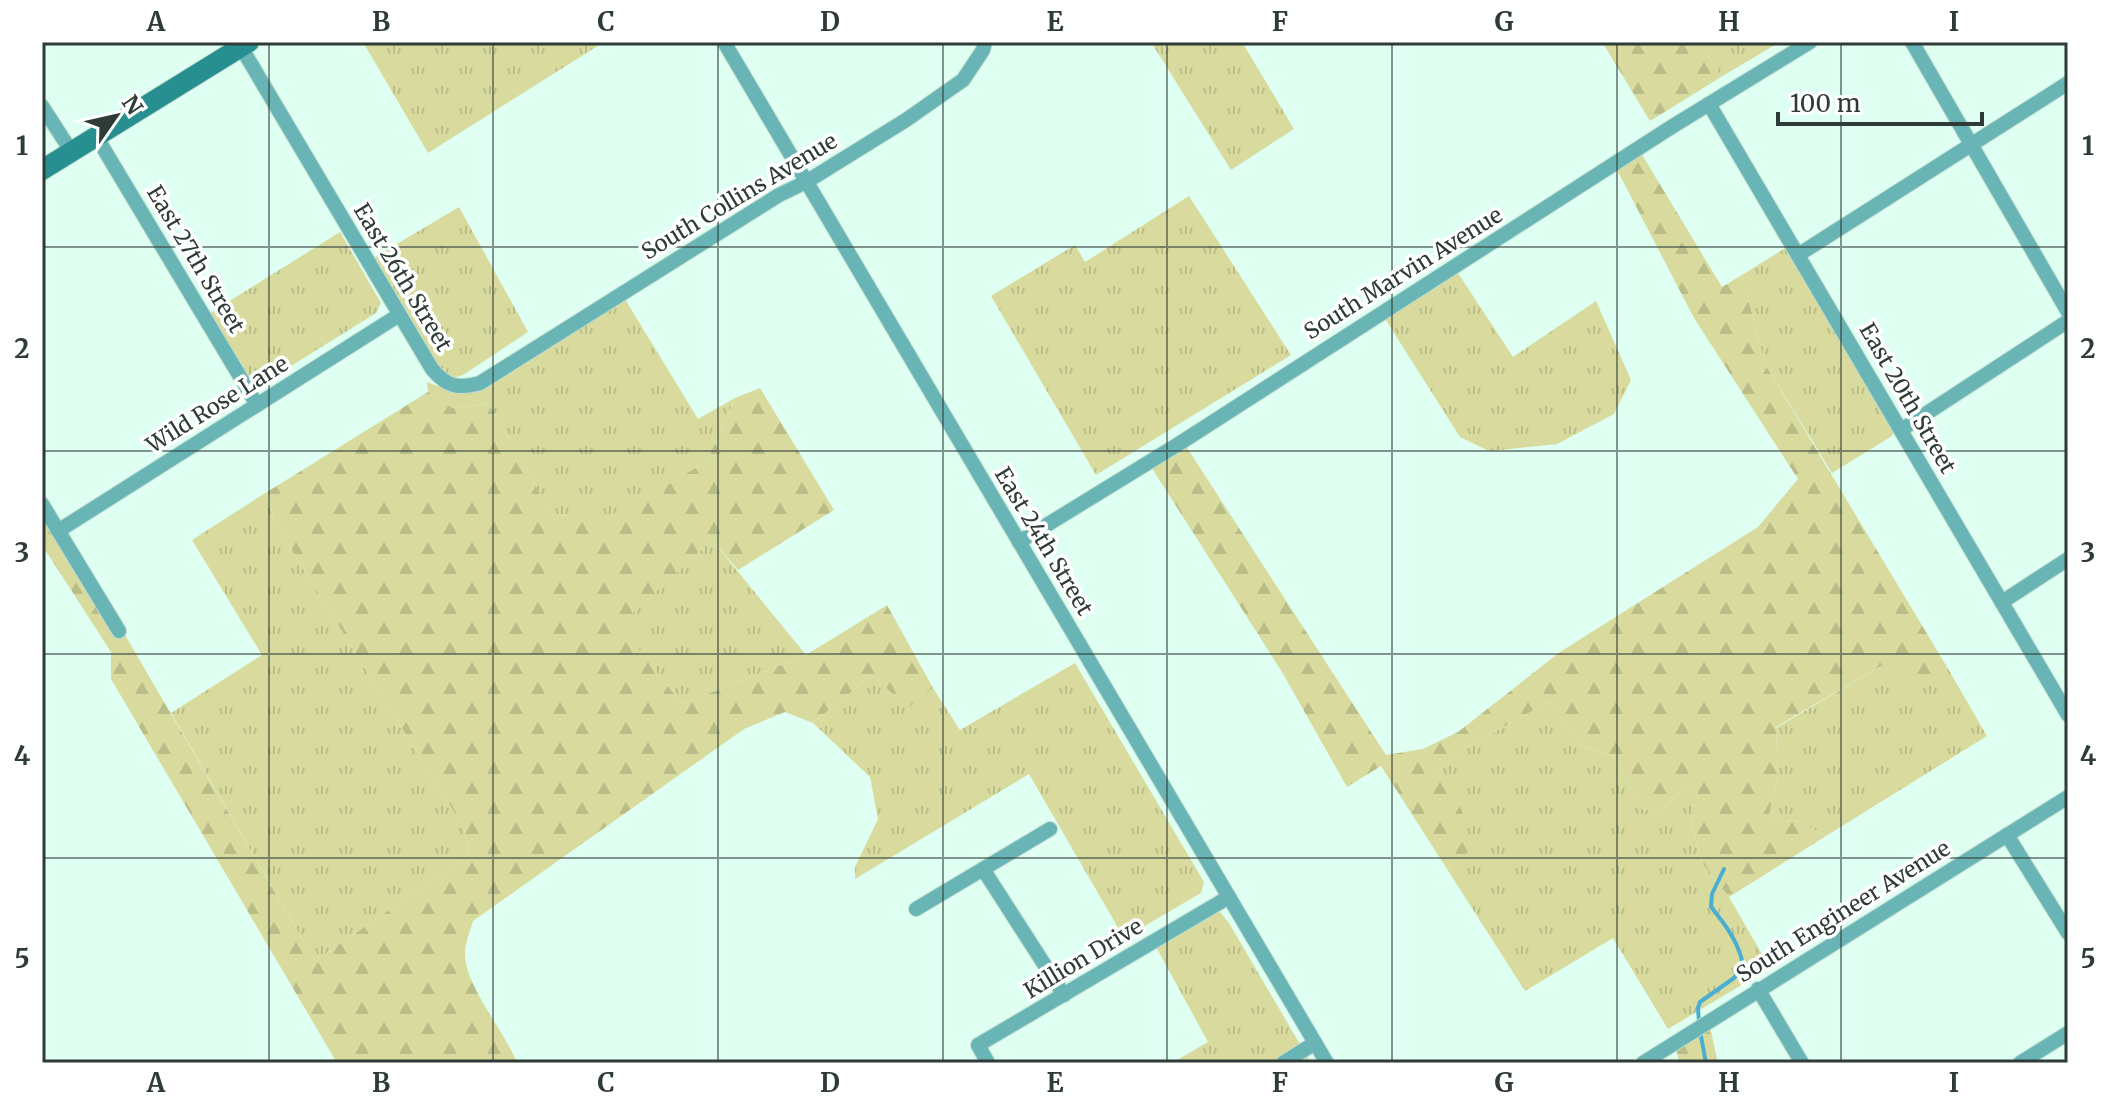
<svg xmlns="http://www.w3.org/2000/svg" width="2110" height="1105" viewBox="0 0 2110 1105" font-family="Merriweather,serif">
	<style>
		.grass { fill: url(#grass-tufts) }
		.forest { fill: url(#forest-firs) }
		.lines { fill: none; stroke-linecap: round; stroke-linejoin: round }
		.stream { stroke: #4aaed3; stroke-width: 4 }
		.street-casing { stroke: #bedccf; stroke-width: 16 }
		.secondary-casing { stroke: #bedccf; stroke-width: 22 }
		.street { stroke: #69b4b5; stroke-width: 14 }
		.secondary { stroke: #288f91; stroke-width: 20 }
		.grid { fill: none; stroke: #2e3b36; stroke-width: 2; stroke-opacity: 0.55 }
		.labels { text-anchor: middle; dominant-baseline: central; stroke-width: 7; stroke-linejoin: round; paint-order: stroke }
		.street-label { font-size: 22px; fill: #2e3b36; stroke: #fff }
		.neatline { fill: none; stroke: #2e3b36; stroke-width: 3 }
		.grid-label { font-size: 26px; text-anchor: middle; font-weight: bold; fill: #2e3b36 }
	</style>
	<defs>
		<pattern id="grass-tufts" width="24" height="20" patternUnits="userSpaceOnUse" patternTransform="scale(2)"><rect width="24" height="20" fill="#d8db9d"/><path d="M3 7l-1-3M5 7V3M7 7l1-3M15 17l-1-3M17 17v-4M19 17l1-3" fill="none" stroke="#babd88"/></pattern>
		<pattern id="forest-firs" width="22" height="20" patternUnits="userSpaceOnUse" patternTransform="scale(2)"><rect width="22" height="20" fill="#d8db9d"/><path d="M5 1l3.5 6h-7zM16 11l3.5 6h-7z" fill="#babd88"/></pattern>
	</defs>
	<rect width="100%" height="100%" fill="#defff1"/>
	<!-- grass -->
	<g class="grass">
		<polygon points="363,42 604,42 428,153"/>
		<polygon points="1151,42 1242,42 1294,129 1231,170"/>
		<polygon points="1700,42 1780,42 1721,77"/>
		<polygon points="1189,196 1291,355 1096,475 991,296 1075,245 1085,262"/>
		<polygon points="459,207 528,332 463,375 448,379 433,369 370,260"/>
		<polygon points="340,232 381,303 376,313 259,386 250,384 209,314"/>
		<polygon points="1790,245 1896,430 1892,436 1832,473 1765,364 1742,275"/>
		<polygon points="1456,270 1513,357 1596,301 1631,380 1614,414 1557,444 1489,451 1460,437 1382,314"/>
		<polygon points="620,291 698,419 735,398 707,461 622,514 553,516 489,404 452,408 428,392 427,382 451,391 475,384"/>
		<polygon points="267,492 275,523 464,828 469,855 315,961 171,713 262,655 192,540"/>
		<polygon points="712,540 806,655 682,704 619,625"/>
		<polygon points="1075,663 1204,882 1201,893 1124,938 1029,774 855,879 855,867 878,819 870,777 813,723 872,675 908,707 933,688 960,730"/>
		<polygon points="1881,666 1919,691 1947,667 1987,736 1826,836 1798,821 1768,819 1778,777 1776,728"/>
		<polygon points="1549,702 1583,746 1613,756 1642,809 1661,812 1685,788 1698,794 1692,825 1702,863 1729,897 1770,968 1668,1029 1613,938 1525,991 1447,869 1468,851 1437,773 1466,747"/>
		<polygon points="1210,909 1220,912 1229,923 1311,1063 1172,1063 1208,1042 1155,945"/>
	</g>
	<!-- forest -->
	<g class="forest">
		<polygon points="1609,42 1700,42 1721,77 1650,121 1604,45"/>
		<polygon points="1641,153 1722,287 1742,275 1765,364 1947,667 1919,692 1881,666 1776,727 1778,777 1768,819 1798,821 1826,836 1729,897 1702,863 1692,825 1698,794 1685,788 1661,812 1642,809 1613,756 1583,746 1549,702 1466,747 1437,773 1462,810 1468,852 1447,869 1381,766 1347,787 1282,672 1148,462 1182,440 1386,755 1423,749 1458,732 1560,652 1758,527 1798,479 1694,318 1616,168"/>
		<path d="M 760,388 L 834,510 L 738,570 L 712,540 L 620,625 L 682,704 L 806,655 L 887,605 L 933,688 L 908,708 L 872,675 L 813,723 L 785,712 L 744,729 L 473,921 C 470,931 465,943 465,953 C 464,984 505,1032 517,1063 L 337,1063 L 111,679 L 111,652 L 42,545 L 42,515 L 111,611 L 315,961 L 469,855 L 464,828 L 275,523 L 267,492 L 428,392 L 452,408 L 489,404 L 553,516 L 622,513 L 707,461 L 735,398 Z"/>
		<polygon points="1710,1027 1718,1063 1679,1063 1676,1048"/>
	</g>
	<g class="lines">
		<!-- stream -->
		<g class="stream">
			<path d="M 1699,1022 L 1698,1008 L 1700,1002 L 1734,978 L 1743,966 C 1740,944 1725,924 1711,907 L 1712,894 L 1724,869"/>
			<polyline points="1700,1031 1706,1063"/>
		</g>
		<defs>
			<g id="street">
				<path d="M 238,42 L 432,369 C 447,387 458,389 480,383 L 779,195 L 806,182 L 906,120 L 963,80 L 983,50 L 985,42"/>
				<polyline points="724,42 1327,1063"/>
				<polyline points="1912,42 2068,312"/>
				<polyline points="1709,104 2068,715"/>
				<polyline points="42,106 71,151"/>
				<polyline points="96,136 257,405"/>
				<polyline points="1798,255 2068,83"/>
				<polyline points="1901,430 2068,321"/>
				<polyline points="42,504 119,631"/>
				<polyline points="58,531 399,315"/>
				<polyline points="1019,542 1177,445 1673,126 1810,42"/>
				<polyline points="2002,602 2068,559"/>
				<polyline points="2007,835 2068,933"/>
				<polyline points="983,869 1064,995"/>
				<polyline points="916,909 1050,829"/>
				<polyline points="1758,989 1802,1063"/>
				<polyline points="988,1063 978,1045 1229,897"/>
				<polyline points="1283,1063 1315,1043"/>
				<polyline points="1643,1063 2068,797"/>
				<polyline points="2020,1063 2068,1033"/>
			</g>
			<polyline id="secondary" points="42,170 249,42"/>
		</defs>
		<!-- street casing -->
		<use href="#street" class="street-casing"/>
		<!-- secondary casing -->
		<use href="#secondary" class="secondary-casing"/>
		<!-- street -->
		<use href="#street" class="street"/>
		<!-- secondary -->
		<use href="#secondary" class="secondary"/>
	</g>
	<!-- grid -->
	<path class="grid" d="M 269,42 L 269,1063M 493,42 L 493,1063M 718,42 L 718,1063M 943,42 L 943,1063M 1167,42 L 1167,1063M 1392,42 L 1392,1063M 1617,42 L 1617,1063M 1841,42 L 1841,1063M 42,247 L 2068,247M 42,451 L 2068,451M 42,654 L 2068,654M 42,858 L 2068,858"/>
	<g class="labels">
		<!-- street labels -->
		<g class="street-label">
			<text transform="translate(739 196) rotate(-31)">South Collins Avenue</text>
			<text transform="translate(196 259) rotate(59)">East 27th Street</text>
			<text transform="translate(1403 273) rotate(-32)">South Marvin Avenue</text>
			<text transform="translate(403 277) rotate(59)">East 26th Street</text>
			<text transform="translate(1908 398) rotate(60)">East 20th Street</text>
			<text transform="translate(217 404) rotate(-32)">Wild Rose Lane</text>
			<text transform="translate(1044 541) rotate(59)">East 24th Street</text>
			<text transform="translate(1843 911) rotate(-32)">South Engineer Avenue</text>
			<text transform="translate(1083 958) rotate(-31)">Killion Drive</text>
		</g>
	</g>
	<!-- border -->
	<rect width="2110" height="1105" fill="none" stroke="#ffffff" stroke-width="88"/>
	<!-- north arrow -->
	<g transform="translate(116 116) rotate(56)" stroke="#ffffff" stroke-width="6" paint-order="stroke">
	<path d="M0-6L14 30L0 20L-14 30Z" fill="#2e3b36"/>
	<text y="-12" font-size="22" font-weight="bold" text-anchor="middle" fill="#2e3b36">N</text>
	</g>
	<!-- scale -->
	<path d="M1778 112v12h204v-12" fill="none" stroke="#2e3b36" stroke-width="4"/>
	<text x="1790" y="112" font-size="24" fill="#2e3b36" stroke="#ffffff" stroke-width="6" paint-order="stroke">100 m</text>
	<rect x="44" y="44" width="2022" height="1017" class="neatline"/>
	<g class="grid-label">
		<text x="156" y="31">A</text>
		<text x="381" y="31">B</text>
		<text x="606" y="31">C</text>
		<text x="830" y="31">D</text>
		<text x="1055" y="31">E</text>
		<text x="1280" y="31">F</text>
		<text x="1504" y="31">G</text>
		<text x="1729" y="31">H</text>
		<text x="1954" y="31">I</text>
		<text x="22" y="155">1</text>
		<text x="2088" y="155">1</text>
		<text x="22" y="358">2</text>
		<text x="2088" y="358">2</text>
		<text x="22" y="562">3</text>
		<text x="2088" y="562">3</text>
		<text x="22" y="765">4</text>
		<text x="2088" y="765">4</text>
		<text x="22" y="968">5</text>
		<text x="2088" y="968">5</text>
		<text x="156" y="1092">A</text>
		<text x="381" y="1092">B</text>
		<text x="606" y="1092">C</text>
		<text x="830" y="1092">D</text>
		<text x="1055" y="1092">E</text>
		<text x="1280" y="1092">F</text>
		<text x="1504" y="1092">G</text>
		<text x="1729" y="1092">H</text>
		<text x="1954" y="1092">I</text>
	</g>
</svg>
